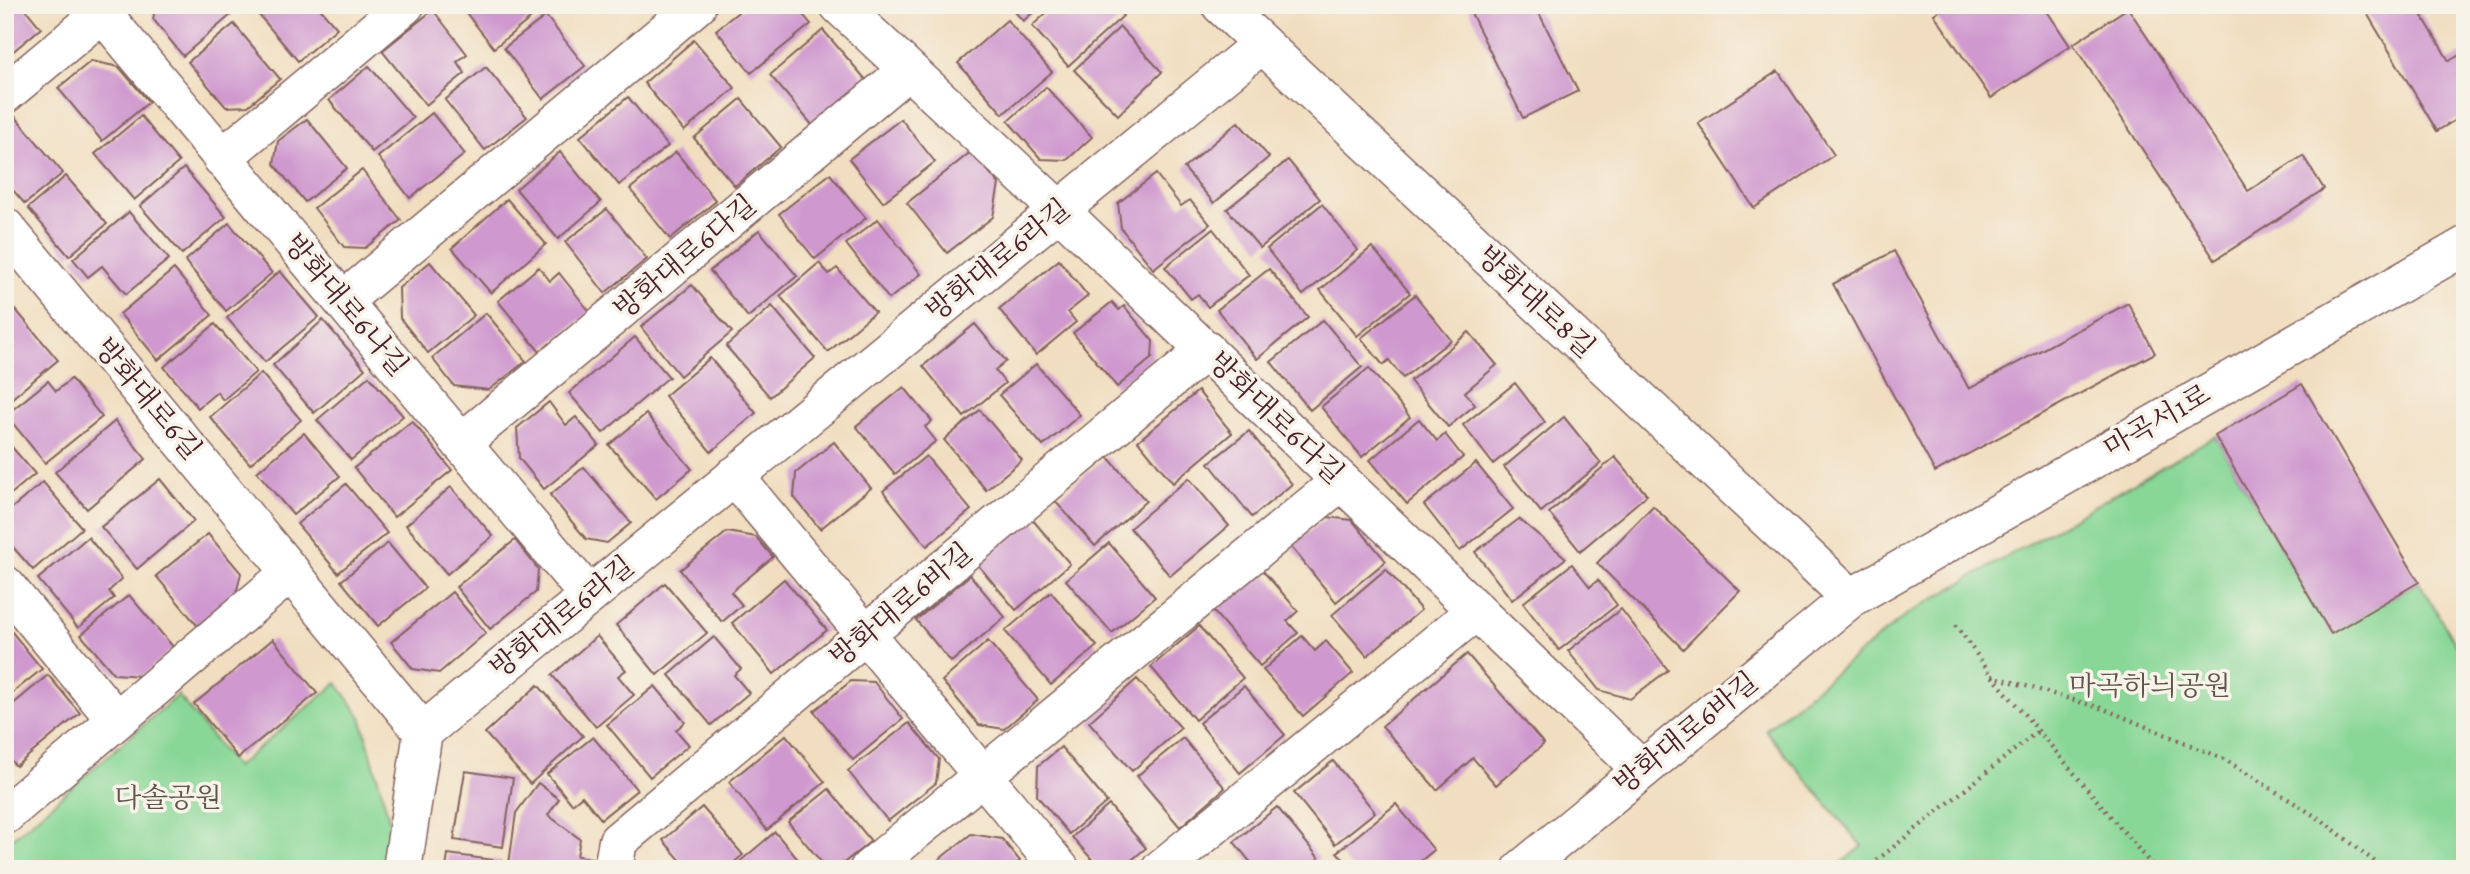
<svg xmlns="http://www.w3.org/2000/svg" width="2470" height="874" viewBox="0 0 2470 874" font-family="Alegreya,'Noto Serif KR',serif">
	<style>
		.green { fill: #88d796; stroke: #697b60; stroke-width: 2 }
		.building { fill: #cf99cf }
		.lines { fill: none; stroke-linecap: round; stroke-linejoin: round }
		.minor-casing { stroke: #84625f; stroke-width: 41 }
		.tertiary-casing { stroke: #84625f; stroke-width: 41 }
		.path { stroke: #84625f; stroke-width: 4.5; stroke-dasharray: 2 5; stroke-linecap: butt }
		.minor { stroke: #fff; stroke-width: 38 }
		.tertiary { stroke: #fff; stroke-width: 38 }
		.labels { text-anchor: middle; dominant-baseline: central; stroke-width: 7; stroke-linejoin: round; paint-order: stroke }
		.street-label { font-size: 28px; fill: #4a1f2b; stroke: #f7f3e8 }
		.park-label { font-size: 28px; fill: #5d564b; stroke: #f7f3e8 }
	</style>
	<rect width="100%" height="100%" fill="#f7f3e8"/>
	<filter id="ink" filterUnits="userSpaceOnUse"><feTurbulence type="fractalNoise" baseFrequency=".0143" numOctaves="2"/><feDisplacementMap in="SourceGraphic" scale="14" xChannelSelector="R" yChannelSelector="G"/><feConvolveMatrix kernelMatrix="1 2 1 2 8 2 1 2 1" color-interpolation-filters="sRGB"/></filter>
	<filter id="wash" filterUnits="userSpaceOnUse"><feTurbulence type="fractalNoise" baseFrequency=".00686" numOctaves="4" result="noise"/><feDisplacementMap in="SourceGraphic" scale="28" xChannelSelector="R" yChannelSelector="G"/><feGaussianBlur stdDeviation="1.57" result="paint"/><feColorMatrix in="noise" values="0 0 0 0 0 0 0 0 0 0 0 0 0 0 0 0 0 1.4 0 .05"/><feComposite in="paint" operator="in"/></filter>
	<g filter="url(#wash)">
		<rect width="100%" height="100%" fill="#f1dec0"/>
		<!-- green -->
		<g class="green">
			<polygon points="2215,436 2331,633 2419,582 2465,660 2465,869 1834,869 1862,846 1765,730 1906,615"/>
			<polygon points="337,683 361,717 394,837 387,869 5,869 5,845 178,695 236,767"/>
		</g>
		<g id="blocks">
			<!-- building -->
			<g class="building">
				<polygon points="5,5 22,5 41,28 5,58"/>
				<polygon points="156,5 224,5 232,14 183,56 153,19"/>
				<polygon points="256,5 317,5 337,28 298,61 253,8"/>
				<polygon points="460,5 537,5 541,10 494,48"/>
				<polygon points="747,5 795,5 811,24 751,73 716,30"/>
				<polygon points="1009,5 1042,5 1023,21"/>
				<polygon points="1055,5 1113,5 1123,16 1068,66 1032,26"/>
				<polygon points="1467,5 1535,5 1578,91 1523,118"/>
				<polygon points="1947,5 2043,5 2070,46 1991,98 1934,14"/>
				<polygon points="2362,5 2416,5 2449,61 2465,52 2465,114 2437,131"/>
				<polygon points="2128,8 2248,191 2303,156 2324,189 2215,260 2073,44"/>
				<polygon points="433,10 467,54 457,62 465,73 426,105 382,51"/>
				<polygon points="546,16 585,66 543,99 504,48"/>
				<polygon points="1007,20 1052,72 1003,114 958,63"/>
				<polygon points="234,24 280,79 248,106 226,107 188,62"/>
				<polygon points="1120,27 1162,72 1118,115 1074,70"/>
				<polygon points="823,30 867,81 813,126 770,75"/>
				<polygon points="694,40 735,88 684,131 644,83"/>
				<polygon points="91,61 119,67 149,102 102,141 58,88"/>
				<polygon points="369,66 413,118 372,152 329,100"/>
				<polygon points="486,67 527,117 485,150 445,100"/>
				<polygon points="1778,71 1834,155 1754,208 1698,123"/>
				<polygon points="1046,87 1092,137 1067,160 1041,159 1008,121"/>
				<polygon points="628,97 668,146 619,185 580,137"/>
				<polygon points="741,99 781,147 735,186 694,138"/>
				<polygon points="432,113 465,154 410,198 378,157"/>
				<polygon points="14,115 63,173 25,204 5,181 5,123"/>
				<polygon points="141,116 179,162 134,200 95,154"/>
				<polygon points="307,119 347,168 305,202 274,164 278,141"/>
				<polygon points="901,119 935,162 883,202 849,159"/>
				<polygon points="1238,122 1269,157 1214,203 1184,168"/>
				<polygon points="972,151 999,184 993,217 947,253 907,203"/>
				<polygon points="560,152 601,202 558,239 516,189"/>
				<polygon points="676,152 716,201 670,239 630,189"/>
				<polygon points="1288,160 1320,199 1260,248 1227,209"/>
				<polygon points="184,168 226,217 182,254 140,206"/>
				<polygon points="362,170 401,220 365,248 344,247 314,208"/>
				<polygon points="830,174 866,218 815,259 779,214"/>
				<polygon points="1156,174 1181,206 1190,200 1210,224 1153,269 1121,228 1118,203"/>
				<polygon points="66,176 107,224 69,256 28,208"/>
				<polygon points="507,199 546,244 491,293 452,248"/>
				<polygon points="1322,204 1358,250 1303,295 1267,249"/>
				<polygon points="607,209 647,259 605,293 565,242"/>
				<polygon points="129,212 169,259 126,294 102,266 88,277 73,259"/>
				<polygon points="878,219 921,274 889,299 846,244"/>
				<polygon points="229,223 272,273 226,311 185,261"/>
				<polygon points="1213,229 1249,275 1208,307 1198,294 1191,299 1165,267"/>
				<polygon points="759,230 797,276 748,317 710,271"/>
				<polygon points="1372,247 1410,293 1357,336 1320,290"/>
				<polygon points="1894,251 1969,389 2128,303 2155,353 1935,472 1833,284"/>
				<polygon points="1059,260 1088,296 1068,312 1076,322 1036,355 999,309"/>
				<polygon points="430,262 474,315 428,353 400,318 399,288"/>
				<polygon points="819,263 829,274 837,268 875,312 828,352 780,296"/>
				<polygon points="539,267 550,281 559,273 590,312 540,352 498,301"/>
				<polygon points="174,269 212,315 158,360 120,314"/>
				<polygon points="1269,269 1308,317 1257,359 1217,310"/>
				<polygon points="280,271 319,317 265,362 227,318"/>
				<polygon points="692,285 732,332 680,376 641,327"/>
				<polygon points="1415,295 1451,340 1403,378 1389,360 1383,365 1361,338"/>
				<polygon points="1112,302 1119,310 1124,306 1153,341 1152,358 1117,387 1073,333"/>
				<polygon points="772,306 815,358 770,397 726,346"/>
				<polygon points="16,310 58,360 5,404 5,319"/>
				<polygon points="486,313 526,361 489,390 454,386 432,358"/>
				<polygon points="323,320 365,369 314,413 273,365"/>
				<polygon points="1323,320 1362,367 1310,410 1271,362"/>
				<polygon points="215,324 256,372 223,400 217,392 198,408 164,367"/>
				<polygon points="975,324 1006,361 995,370 1005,383 964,417 923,366"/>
				<polygon points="1469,332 1497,365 1465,392 1475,405 1448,427 1410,381"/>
				<polygon points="635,337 669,377 603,433 569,393"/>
				<polygon points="710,358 756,413 711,452 665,396"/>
				<polygon points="1036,364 1080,415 1043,446 999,395"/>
				<polygon points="1369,368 1410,417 1362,457 1321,407"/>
				<polygon points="261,373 301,420 250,464 210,417"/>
				<polygon points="369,376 403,416 351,460 317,420"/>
				<polygon points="71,379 102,417 45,463 6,415 48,381 56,391"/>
				<polygon points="1515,383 1545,422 1493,464 1463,425"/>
				<polygon points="2302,384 2419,582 2331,634 2215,436"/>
				<polygon points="904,387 932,421 925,427 936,441 895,474 856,426"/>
				<polygon points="1198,391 1232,433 1173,483 1138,441"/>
				<polygon points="549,402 566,425 576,417 599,445 544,489 519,458 517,428"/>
				<polygon points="980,410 1022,460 986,490 944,440"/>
				<polygon points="646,414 692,469 656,499 609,445"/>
				<polygon points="1564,417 1601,463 1541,512 1504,467"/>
				<polygon points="1419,419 1437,441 1445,434 1463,457 1407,504 1370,460"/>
				<polygon points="115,421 146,459 87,509 55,472"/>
				<polygon points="412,421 452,470 394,517 354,468"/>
				<polygon points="1249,431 1292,484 1252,517 1209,463"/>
				<polygon points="304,433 340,476 293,515 257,472"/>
				<polygon points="5,439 35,474 5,499"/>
				<polygon points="834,442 871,488 820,529 794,497 796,473"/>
				<polygon points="926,456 971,510 927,546 883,491"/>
				<polygon points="1107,456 1146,501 1095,546 1055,501"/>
				<polygon points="1615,457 1647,495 1580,551 1549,513"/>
				<polygon points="1476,463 1513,509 1460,551 1424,505"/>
				<polygon points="584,467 631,523 607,543 586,539 550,495"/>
				<polygon points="1189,478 1229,526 1170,576 1130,528"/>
				<polygon points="160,479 194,521 137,569 101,527"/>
				<polygon points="43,482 82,528 33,570 5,538 5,514"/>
				<polygon points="346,484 387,533 338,573 297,524"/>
				<polygon points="451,487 493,536 447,574 406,525"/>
				<polygon points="1653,506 1740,591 1683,649 1597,563"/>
				<polygon points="1327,517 1352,520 1386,561 1336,602 1291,547"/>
				<polygon points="1032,519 1070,564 1016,610 978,565"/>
				<polygon points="1519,519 1566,558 1512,600 1475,552"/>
				<polygon points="727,532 756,537 773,557 731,592 742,605 722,622 680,570"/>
				<polygon points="208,534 241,573 234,603 201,630 156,576"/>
				<polygon points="88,537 122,579 109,591 114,598 78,628 38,579"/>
				<polygon points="515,540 538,569 536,592 490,629 456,587"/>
				<polygon points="388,543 425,588 378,626 341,581"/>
				<polygon points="1109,543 1155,597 1112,633 1066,580"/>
				<polygon points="1572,564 1590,587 1598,580 1617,605 1559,650 1523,603"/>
				<polygon points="1386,569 1421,610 1367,656 1332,615"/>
				<polygon points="1262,570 1298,611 1287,621 1298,633 1260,666 1213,611"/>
				<polygon points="970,575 1005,617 951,662 916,620"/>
				<polygon points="784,579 827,630 774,674 732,623"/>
				<polygon points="665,583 707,633 657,675 616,625"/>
				<polygon points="452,592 486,633 439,673 413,669 391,642"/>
				<polygon points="1051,592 1097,646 1051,685 1005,631"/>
				<polygon points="129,595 174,648 142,676 114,674 81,635"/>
				<polygon points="1621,609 1668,670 1630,699 1599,690 1568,651"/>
				<polygon points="1199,626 1243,678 1195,720 1151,667"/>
				<polygon points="5,632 12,632 42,669 5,699"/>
				<polygon points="597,636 626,670 618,676 634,695 596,727 552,675"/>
				<polygon points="1302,636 1315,651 1326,641 1353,673 1303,716 1263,670"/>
				<polygon points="714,637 741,669 734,675 749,693 711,725 669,675"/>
				<polygon points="273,639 317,693 238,758 194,704"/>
				<polygon points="988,641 1038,700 1004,729 979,725 942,681"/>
				<polygon points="1467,654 1544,744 1496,785 1473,758 1437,790 1382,726"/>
				<polygon points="48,675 80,713 16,766 5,754 5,711"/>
				<polygon points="1137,679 1181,728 1132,771 1089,722"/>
				<polygon points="851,681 874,682 903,719 853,760 814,711"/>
				<polygon points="538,685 583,736 530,784 485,733"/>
				<polygon points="655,686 685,722 676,730 689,745 650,777 607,725"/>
				<polygon points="1244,686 1285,735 1240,773 1199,723"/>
				<polygon points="909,723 939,759 936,783 888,821 848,771"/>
				<polygon points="786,735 825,782 767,830 729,782"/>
				<polygon points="593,737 637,790 601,819 582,796 572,804 547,774"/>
				<polygon points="1183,738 1225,788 1180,827 1137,776"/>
				<polygon points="1061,747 1107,802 1069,834 1037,796 1038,766"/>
				<polygon points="1333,761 1375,812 1335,844 1294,793"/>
				<polygon points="465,771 513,778 503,847 454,840"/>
				<polygon points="538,783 559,799 548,815 580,839 577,856 592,858 590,869 542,869 509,864 516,813"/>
				<polygon points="829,789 871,841 836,869 827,869 788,822"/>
				<polygon points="1396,804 1434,850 1411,869 1352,869 1337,852"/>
				<polygon points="1109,805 1146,848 1121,869 1097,865 1072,837"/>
				<polygon points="702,807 743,855 726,869 688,869 663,840"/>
				<polygon points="1277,807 1319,858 1305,869 1256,869 1234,842"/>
				<polygon points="775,832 806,869 731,869"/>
				<polygon points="971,834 1002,839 1020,861 1011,869 927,869"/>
				<polygon points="448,854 501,861 500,869 446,869"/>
			</g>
		</g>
	</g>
	<g filter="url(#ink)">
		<use href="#blocks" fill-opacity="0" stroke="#84625f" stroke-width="2"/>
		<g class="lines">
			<defs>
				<g id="minor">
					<polyline points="839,5 1059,210 1642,770"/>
					<polyline points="102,13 589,596"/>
					<polyline points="5,94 112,5"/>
					<polyline points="222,158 405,5"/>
					<polyline points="5,227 423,732 402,869"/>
					<polyline points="343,301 697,5"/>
					<polyline points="461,443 908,70"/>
					<polyline points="734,476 1060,869"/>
					<polyline points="5,585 116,720"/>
					<polyline points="423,732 1262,44"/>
					<polyline points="5,815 291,572"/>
					<polyline points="613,869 618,841 1206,350"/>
					<polyline points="869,869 1341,481"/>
					<polyline points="1161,869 1477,610"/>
				</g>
				<g id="tertiary">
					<polyline points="1221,5 1851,598"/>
					<polyline points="1522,869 1851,598 2465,246"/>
				</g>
			</defs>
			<!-- minor casing -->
			<use href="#minor" class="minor-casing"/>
			<!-- tertiary casing -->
			<use href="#tertiary" class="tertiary-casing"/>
			<!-- path -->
			<g class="path">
				<polyline points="1956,625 1992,676 2155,869"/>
				<polyline points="1992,676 2104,709 2224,759 2323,821 2384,869"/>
				<polyline points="1866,869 2038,731"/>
			</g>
			<!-- minor -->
			<use href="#minor" class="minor"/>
			<!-- tertiary -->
			<use href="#tertiary" class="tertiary"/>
		</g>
	</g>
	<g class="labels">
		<!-- street labels -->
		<g class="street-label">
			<text transform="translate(685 257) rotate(-40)">방화대로6다길</text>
			<text transform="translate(998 260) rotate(-39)">방화대로6라길</text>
			<text transform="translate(1536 302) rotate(43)">방화대로8길</text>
			<text transform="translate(346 305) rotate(50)">방화대로6나길</text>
			<text transform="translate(148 399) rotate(50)">방화대로6길</text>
			<text transform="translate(1276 418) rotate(44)">방화대로6다길</text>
			<text transform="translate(2157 421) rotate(-30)">마곡서1로</text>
			<text transform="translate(901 605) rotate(-40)">방화대로6바길</text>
			<text transform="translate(562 617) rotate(-39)">방화대로6라길</text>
			<text transform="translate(1686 733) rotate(-39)">방화대로6바길</text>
		</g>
		<!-- park labels -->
		<g class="park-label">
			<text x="2150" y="686">마곡하늬공원</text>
			<text x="168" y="798">다솔공원</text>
		</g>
	</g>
	<!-- margin -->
	<rect width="2470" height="874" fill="none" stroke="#f7f3e8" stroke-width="28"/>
</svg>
